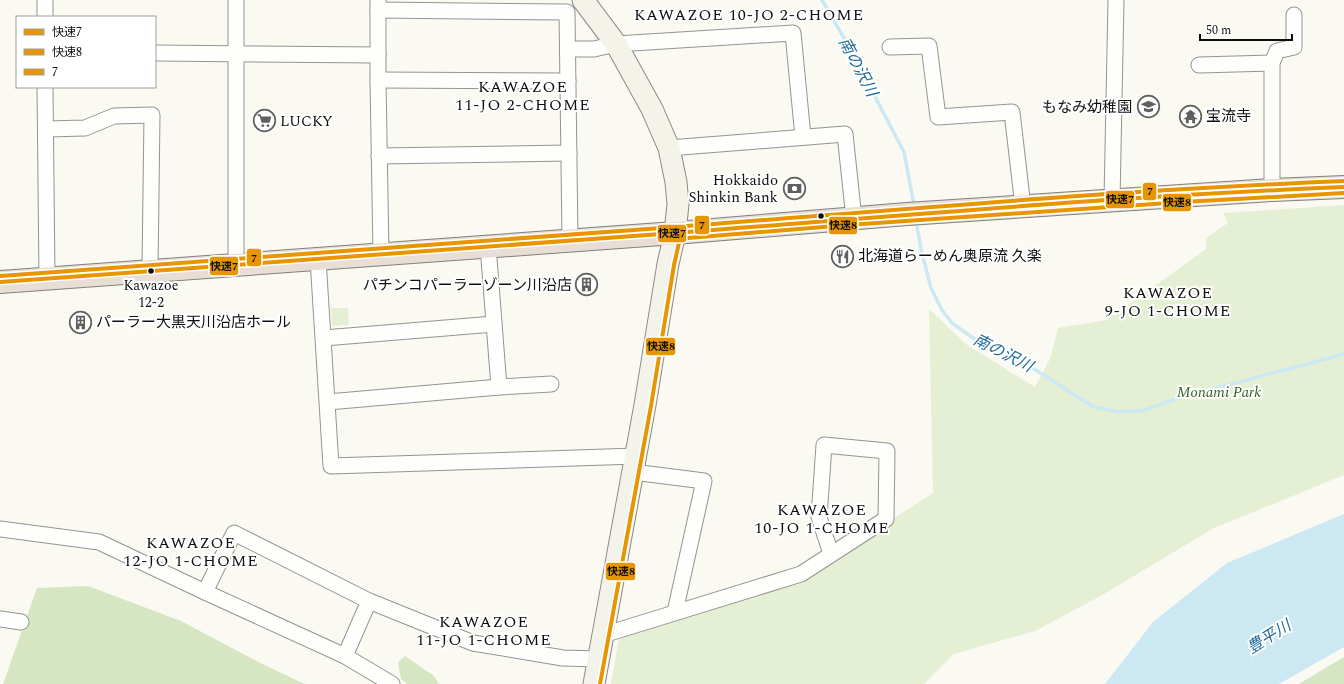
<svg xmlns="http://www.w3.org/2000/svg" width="1344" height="684" viewBox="0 0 1344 684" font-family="Spectral,'Noto Sans JP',serif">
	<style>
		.green { fill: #e5efd4 }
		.forest { fill: #d7e6c2 }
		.water { fill: #cbe8f3 }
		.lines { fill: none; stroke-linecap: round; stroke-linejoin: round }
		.stream { stroke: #cbe8f3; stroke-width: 3.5 }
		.street-casing { stroke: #949491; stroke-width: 17 }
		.secondary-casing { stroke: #8b8a87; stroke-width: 23 }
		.highway-casing { stroke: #82817e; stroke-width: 24 }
		.street { stroke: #fefefd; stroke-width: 15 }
		.secondary { stroke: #f4f3ea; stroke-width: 21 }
		.highway { stroke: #e8ded6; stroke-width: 22 }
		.bus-1-casing { stroke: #fff; stroke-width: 7 }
		.bus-2-casing { stroke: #fff; stroke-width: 7 }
		.bus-3-casing { stroke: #fff; stroke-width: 7 }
		.bus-1 { stroke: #e79601; stroke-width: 4 }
		.bus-2 { stroke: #e79601; stroke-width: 4 }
		.bus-3 { stroke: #e79601; stroke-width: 4 }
		.bus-dot { fill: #0e0e0e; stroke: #fff; stroke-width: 1.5 }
		.labels { text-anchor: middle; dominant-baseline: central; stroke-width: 4; stroke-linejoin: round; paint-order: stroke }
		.bus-label { font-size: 14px; fill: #0e0e0e; stroke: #fff }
		.poi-label { font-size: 15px; fill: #0e0e0e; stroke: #fff; text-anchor: start }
		.park-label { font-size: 15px; font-style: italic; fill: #336221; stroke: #fff }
		.neighbourhood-label { font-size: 16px; letter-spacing: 1px; fill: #0e0e0e; stroke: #fff }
		.water-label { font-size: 16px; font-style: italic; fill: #1e6b99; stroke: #fff }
		.line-badge { stroke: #fff; stroke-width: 1.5 }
		.pale-badge-label { font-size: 11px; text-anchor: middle; font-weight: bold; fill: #111 }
	</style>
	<rect width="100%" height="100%" fill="#faf9f2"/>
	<!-- green -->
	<g class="green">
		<polygon points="1344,205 1344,475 1214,528 1104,594 1035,631 954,654 924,684 611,684 620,633 751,593 871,533 933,493 929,309 967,345 1035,387 1050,359 1058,328 1107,320 1206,249 1206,238 1228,223 1223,213"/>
		<polygon points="331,308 348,308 349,325 332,326"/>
	</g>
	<!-- forest -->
	<g class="forest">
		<polygon points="88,586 181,621 260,663 305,684 3,684 37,588"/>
		<polygon points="405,656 434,676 439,684 407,684 401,679 398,662"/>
		<polygon points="1344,657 1344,684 1299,684 1342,658"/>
	</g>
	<!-- water -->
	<polygon class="water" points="1344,514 1344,647 1279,684 1105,684 1153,622 1227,563"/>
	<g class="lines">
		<!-- stream -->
		<g class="stream">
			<polyline points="822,0 848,45 904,152 914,205"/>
			<polyline points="916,221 921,249 931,288 942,310 952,323 990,350 1026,364 1094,407 1119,412 1145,410 1176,399 1344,354"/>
		</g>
		<defs>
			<g id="street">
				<polyline points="45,0 45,17"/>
				<polyline points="378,1 378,80 381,254"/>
				<polyline points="378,10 567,12 570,240"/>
				<polyline points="890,47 929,46 938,117 1012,112 1023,207"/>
				<polyline points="568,49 594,49 616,44 793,33 803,137"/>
				<polyline points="155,53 378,55"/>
				<polyline points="1199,65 1272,63"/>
				<polyline points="378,80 568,81"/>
				<polyline points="45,87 47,278"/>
				<polyline points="46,129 85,128 114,116 152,115 150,270"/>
				<polyline points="669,148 845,134 854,219"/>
				<polyline points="379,156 569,153"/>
				<polyline points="1272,190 1272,63 1277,51 1294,47 1294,15"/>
				<polyline points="1112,200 1116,0"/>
				<polyline points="488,246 499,387"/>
				<polyline points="318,259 331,466 636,456"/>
				<polyline points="236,264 236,0"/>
				<polyline points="324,338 494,324"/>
				<polyline points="328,402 499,387 551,384"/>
				<polyline points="633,472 704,481 675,612"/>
				<polyline points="0,529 99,542 205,592 345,656 392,684"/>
				<polyline points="205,592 234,533 369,601 473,643 563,658 599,659"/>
				<polyline points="0,619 21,622"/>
				<polyline points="603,635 801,574 886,519 887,451 824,445 819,517 831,554"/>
				<polyline points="345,656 369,601"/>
			</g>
			<polyline id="secondary" points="583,0 616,44 652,109 669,148 676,182 678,204 675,233 668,264 645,405 594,684"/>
			<polyline id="highway" points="0,282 675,233 907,214 1272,190 1344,187"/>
		</defs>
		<!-- street casing -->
		<use href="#street" class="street-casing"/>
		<!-- secondary casing -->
		<use href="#secondary" class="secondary-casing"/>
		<!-- highway casing -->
		<use href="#highway" class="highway-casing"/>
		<!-- street -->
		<use href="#street" class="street"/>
		<!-- secondary -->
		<use href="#secondary" class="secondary"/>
		<!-- highway -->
		<use href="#highway" class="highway"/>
		<defs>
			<path id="bus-1" d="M 0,282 C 225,266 450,250 675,233 C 898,216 1121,196 1344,187"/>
			<g id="bus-2">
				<polyline points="676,239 848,225 1183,202 1344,193"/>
				<polyline points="600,684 651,406 674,265 681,234"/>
			</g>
			<path id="bus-3" d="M 0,276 C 225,260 450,244 675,227 C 898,210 1121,190 1344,181"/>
		</defs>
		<!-- bus-1 casing -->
		<use href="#bus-1" class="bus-1-casing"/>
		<!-- bus-2 casing -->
		<use href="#bus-2" class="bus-2-casing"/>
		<!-- bus-3 casing -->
		<use href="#bus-3" class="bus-3-casing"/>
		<!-- bus-1 -->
		<use href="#bus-1" class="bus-1"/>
		<!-- bus-2 -->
		<use href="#bus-2" class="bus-2"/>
		<!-- bus-3 -->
		<use href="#bus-3" class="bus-3"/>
	</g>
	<!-- icons -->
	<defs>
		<symbol id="school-ring" viewBox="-11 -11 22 22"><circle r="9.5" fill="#fff" stroke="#61605e" stroke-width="1.5"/><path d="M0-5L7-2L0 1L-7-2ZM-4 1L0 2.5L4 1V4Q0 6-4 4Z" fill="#61605e"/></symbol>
		<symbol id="temple-ring" viewBox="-11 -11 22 22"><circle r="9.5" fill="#fff" stroke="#61605e" stroke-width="1.5"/><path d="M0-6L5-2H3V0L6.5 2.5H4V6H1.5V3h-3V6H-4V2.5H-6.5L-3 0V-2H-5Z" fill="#61605e"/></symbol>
		<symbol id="supermarket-ring" viewBox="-11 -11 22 22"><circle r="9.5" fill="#fff" stroke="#61605e" stroke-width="1.5"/><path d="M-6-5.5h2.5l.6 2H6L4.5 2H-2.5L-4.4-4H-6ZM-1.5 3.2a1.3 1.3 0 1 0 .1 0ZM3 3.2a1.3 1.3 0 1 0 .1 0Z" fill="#61605e"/></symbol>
		<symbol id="bank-ring" viewBox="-11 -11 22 22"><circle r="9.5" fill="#fff" stroke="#61605e" stroke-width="1.5"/><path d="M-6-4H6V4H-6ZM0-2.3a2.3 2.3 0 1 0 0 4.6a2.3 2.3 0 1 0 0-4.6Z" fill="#61605e"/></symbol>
		<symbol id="restaurant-ring" viewBox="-11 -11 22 22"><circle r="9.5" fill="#fff" stroke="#61605e" stroke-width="1.5"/><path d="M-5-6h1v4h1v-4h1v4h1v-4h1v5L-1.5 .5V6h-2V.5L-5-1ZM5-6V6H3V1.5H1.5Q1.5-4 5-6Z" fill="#61605e"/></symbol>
		<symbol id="building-ring" viewBox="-11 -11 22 22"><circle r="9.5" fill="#fff" stroke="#61605e" stroke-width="1.5"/><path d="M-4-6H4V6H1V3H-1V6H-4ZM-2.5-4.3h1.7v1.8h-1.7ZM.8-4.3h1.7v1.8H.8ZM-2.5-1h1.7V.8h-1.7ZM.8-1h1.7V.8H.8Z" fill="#61605e"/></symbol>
	</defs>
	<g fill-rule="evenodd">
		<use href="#school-ring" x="1136" y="94" width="25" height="25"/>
		<use href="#temple-ring" x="1178" y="104" width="25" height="25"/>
		<use href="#supermarket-ring" x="252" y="108" width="25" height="25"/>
		<use href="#bank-ring" x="782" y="176" width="25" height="25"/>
		<use href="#restaurant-ring" x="830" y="244" width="25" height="25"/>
		<use href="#building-ring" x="574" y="272" width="25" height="25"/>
		<use href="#building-ring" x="68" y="310" width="25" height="25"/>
	</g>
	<!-- markers -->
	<g class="bus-dot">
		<circle cx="821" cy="216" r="3.5"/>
		<circle cx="151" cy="271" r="3.5"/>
	</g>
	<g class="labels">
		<!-- bus labels -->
		<g class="bus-label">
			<text x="151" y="285">Kawazoe<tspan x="151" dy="17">12-2</tspan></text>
		</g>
		<!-- poi labels -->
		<g class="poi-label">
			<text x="1132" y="107" text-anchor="end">もなみ幼稚園</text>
			<text x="1206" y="116">宝流寺</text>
			<text x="280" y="121">LUCKY</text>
			<text x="778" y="180" text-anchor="end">Hokkaido<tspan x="778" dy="17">Shinkin Bank</tspan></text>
			<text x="858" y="256">北海道らーめん奥原流 久楽</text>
			<text x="572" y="285" text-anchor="end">パチンコパーラーゾーン川沿店</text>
			<text x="96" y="322">パーラー大黒天川沿店ホール</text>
		</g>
		<!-- park labels -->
		<g class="park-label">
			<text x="1219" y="392">Monami Park</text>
		</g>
		<!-- neighbourhood labels -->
		<g class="neighbourhood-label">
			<text x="749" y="15">KAWAZOE 10-JO 2-CHOME</text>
			<text x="523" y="87">KAWAZOE<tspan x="523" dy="18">11-JO 2-CHOME</tspan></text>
			<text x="1168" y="293">KAWAZOE<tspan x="1168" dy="18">9-JO 1-CHOME</tspan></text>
			<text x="822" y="510">KAWAZOE<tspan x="822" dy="18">10-JO 1-CHOME</tspan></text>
			<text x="191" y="543">KAWAZOE<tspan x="191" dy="18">12-JO 1-CHOME</tspan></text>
			<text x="484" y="622">KAWAZOE<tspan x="484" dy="18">11-JO 1-CHOME</tspan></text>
		</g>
		<!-- water labels -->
		<g class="water-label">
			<text transform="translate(858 67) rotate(62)">南の沢川</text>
			<text transform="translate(1003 353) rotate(27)">南の沢川</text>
			<text transform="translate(1269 637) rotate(-32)">豊平川</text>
		</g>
	</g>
	<g class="line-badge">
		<rect x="1142" y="182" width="15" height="19" rx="4" fill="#e79601"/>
		<rect x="1105" y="190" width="30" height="19" rx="4" fill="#e79601"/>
		<rect x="1162" y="193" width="30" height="19" rx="4" fill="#e79601"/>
		<rect x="694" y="215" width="16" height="20" rx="4" fill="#e79601"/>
		<rect x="828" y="216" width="30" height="19" rx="4" fill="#e79601"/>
		<rect x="657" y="224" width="30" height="19" rx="4" fill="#e79601"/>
		<rect x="246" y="248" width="16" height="19" rx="4" fill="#e79601"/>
		<rect x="209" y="256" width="30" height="20" rx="4" fill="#e79601"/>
		<rect x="645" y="337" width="31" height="19" rx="4" fill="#e79601"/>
		<rect x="605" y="562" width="31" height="19" rx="4" fill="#e79601"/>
	</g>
	<g class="pale-badge-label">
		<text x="1150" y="195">7</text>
		<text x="1120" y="203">快速7</text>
		<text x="1177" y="206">快速8</text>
		<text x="702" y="229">7</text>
		<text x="843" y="229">快速8</text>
		<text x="672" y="237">快速7</text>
		<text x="254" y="262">7</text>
		<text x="224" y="270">快速7</text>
		<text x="661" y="350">快速8</text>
		<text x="621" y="575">快速8</text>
	</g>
	<!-- legend -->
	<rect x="16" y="16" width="140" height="72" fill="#ffffff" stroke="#9f9f9f"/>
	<rect x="24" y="29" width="20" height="6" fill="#e79601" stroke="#9f9f9f"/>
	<text x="52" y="36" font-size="12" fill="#0e0e0e">快速7</text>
	<rect x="24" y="49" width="20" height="6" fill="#e79601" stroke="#9f9f9f"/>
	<text x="52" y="56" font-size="12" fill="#0e0e0e">快速8</text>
	<rect x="24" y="69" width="20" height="6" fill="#e79601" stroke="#9f9f9f"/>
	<text x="52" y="76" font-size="12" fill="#0e0e0e">7</text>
	<!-- scale -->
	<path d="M1200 34v6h92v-6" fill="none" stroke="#0e0e0e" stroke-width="2"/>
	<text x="1206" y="34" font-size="12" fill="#0e0e0e" stroke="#ffffff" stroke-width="3" paint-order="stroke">50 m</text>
</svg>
